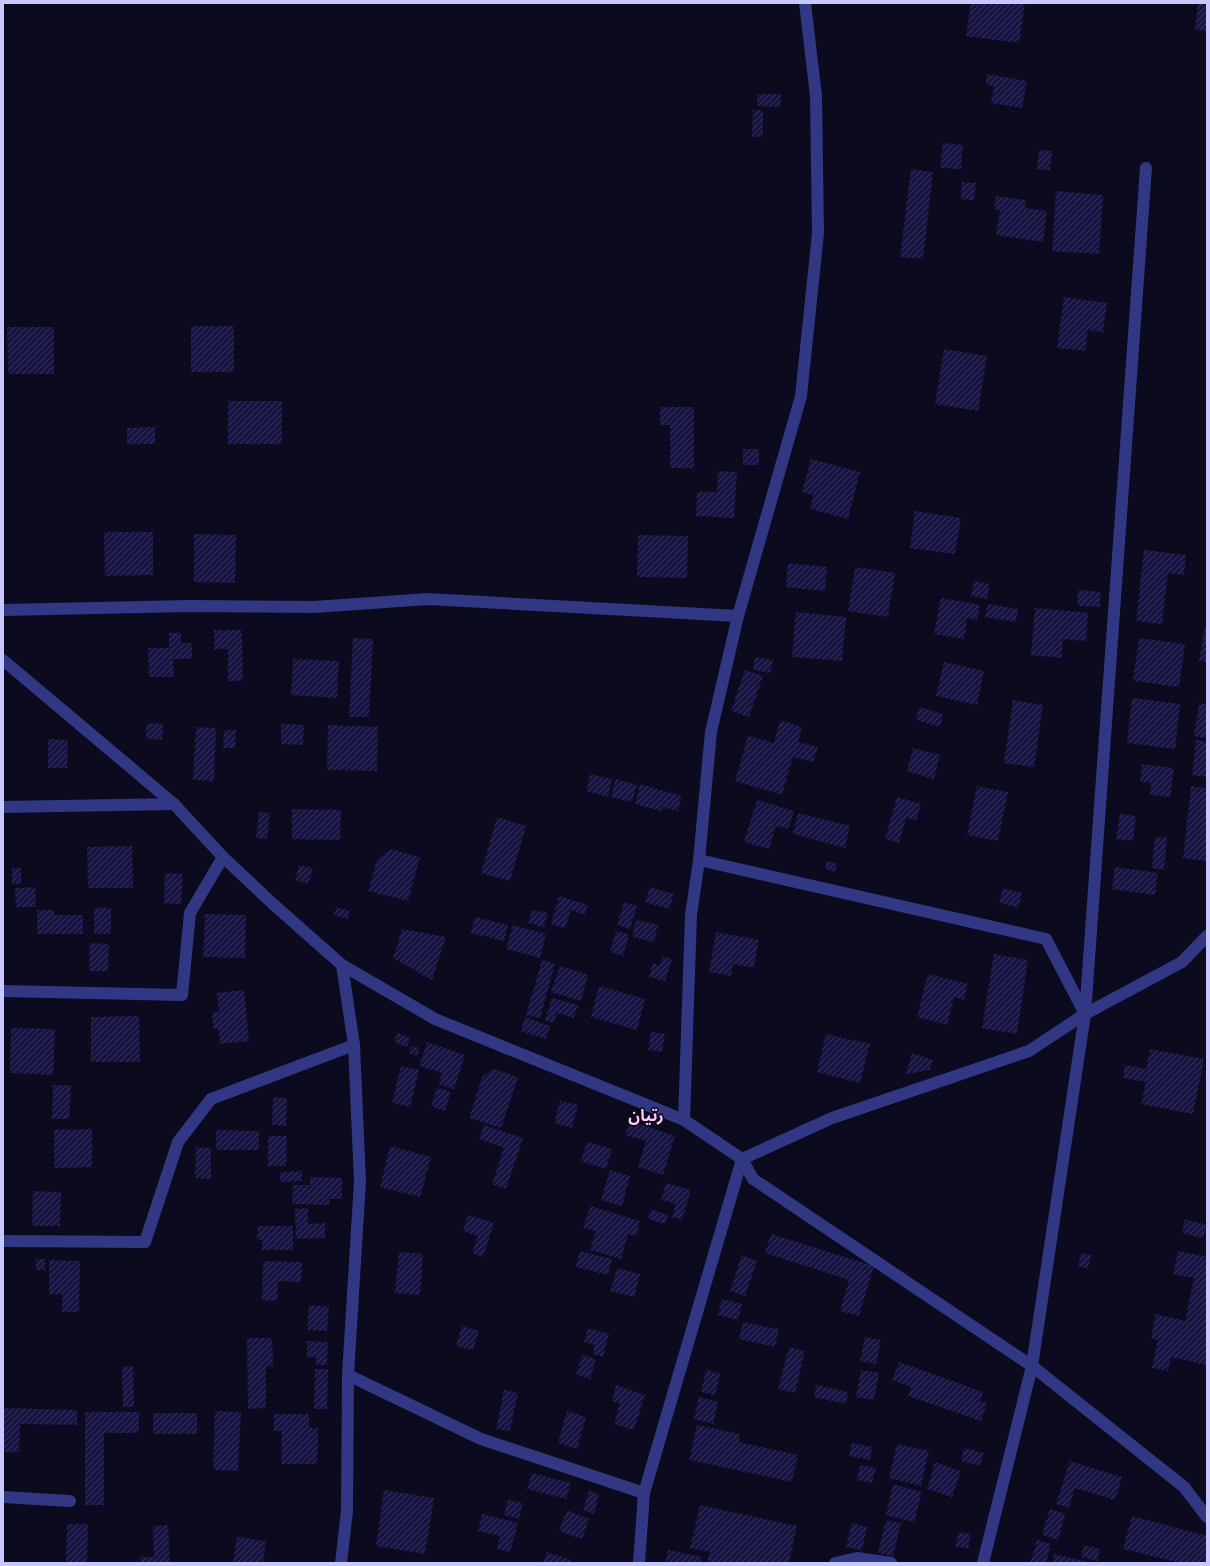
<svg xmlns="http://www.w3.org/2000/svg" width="1210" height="1566" viewBox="0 0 1210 1566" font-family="'Public Sans','Noto Sans Arabic',sans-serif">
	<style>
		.building { fill: url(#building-hatch) }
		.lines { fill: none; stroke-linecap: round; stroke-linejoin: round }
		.minor { stroke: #313782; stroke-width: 12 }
		.labels { text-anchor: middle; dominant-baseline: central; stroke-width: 3; stroke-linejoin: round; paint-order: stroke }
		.quarter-label { font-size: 16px; font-weight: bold; fill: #ffc9f2; stroke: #0b0a1e }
	</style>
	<defs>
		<pattern id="building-hatch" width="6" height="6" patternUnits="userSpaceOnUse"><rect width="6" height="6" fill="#181441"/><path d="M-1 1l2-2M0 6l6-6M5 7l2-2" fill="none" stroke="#38355e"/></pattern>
	</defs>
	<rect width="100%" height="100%" fill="#0b0a1e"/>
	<!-- building -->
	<g class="building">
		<polygon points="971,3 1025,3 1019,43 966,36"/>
		<polygon points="1198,3 1207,3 1207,31 1195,30"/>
		<polygon points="987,74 1027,81 1022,108 991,103 994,87 986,83"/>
		<polygon points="757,94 781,94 780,107 757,106"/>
		<polygon points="753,110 763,110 763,137 752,137"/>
		<polygon points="943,143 963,145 961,169 940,168"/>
		<polygon points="1039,150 1052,151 1050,170 1037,169"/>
		<polygon points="911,169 933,172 923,259 900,257"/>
		<polygon points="962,182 976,183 974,200 961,199"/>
		<polygon points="1056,191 1103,195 1099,254 1052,251"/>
		<polygon points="996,196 1026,200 1025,208 1047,211 1043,242 996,235 1000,210 994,209"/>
		<polygon points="1064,297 1107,303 1103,332 1088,330 1085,351 1057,348"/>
		<rect x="191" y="326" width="43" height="46"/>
		<polygon points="7,327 54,327 54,374 8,374"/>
		<polygon points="944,349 987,356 978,411 935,404"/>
		<rect x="228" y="401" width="54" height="43"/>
		<polygon points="660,407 694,407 694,468 670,468 670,425 660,425"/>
		<polygon points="155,427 155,444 127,444 127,428"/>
		<rect x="743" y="449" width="16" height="16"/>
		<polygon points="811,459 860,472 848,519 810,509 813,495 802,492"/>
		<polygon points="718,471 737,472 734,518 696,516 697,492 717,492"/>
		<polygon points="915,511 961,518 955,554 910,548"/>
		<polygon points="104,532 153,532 153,575 105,576"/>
		<polygon points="194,534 236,535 235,583 194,582"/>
		<polygon points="638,535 688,536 687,578 637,577"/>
		<polygon points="1144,550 1186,555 1184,575 1168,573 1162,624 1136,621"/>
		<polygon points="788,563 827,567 825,591 786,587"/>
		<polygon points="855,567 895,573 888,617 848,611"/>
		<polygon points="974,581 990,584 987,599 971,596"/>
		<polygon points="1078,590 1100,592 1100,607 1077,606"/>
		<polygon points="941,598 980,605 977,620 967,618 964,639 934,634"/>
		<polygon points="988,604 1018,609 1016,622 985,617"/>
		<polygon points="1035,608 1088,613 1086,641 1063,639 1061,658 1031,655"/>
		<polygon points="796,612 846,617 842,661 792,657"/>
		<polygon points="1205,626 1207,626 1207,662 1199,661"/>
		<polygon points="214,630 242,630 243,681 228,681 228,649 214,649"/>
		<polygon points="169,633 181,633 181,643 192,643 192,659 173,659 174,677 149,677 148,648 169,648"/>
		<polygon points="353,638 373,639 369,717 349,717"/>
		<polygon points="1139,638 1185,644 1179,687 1133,681"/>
		<polygon points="755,657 773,660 770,673 753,670"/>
		<polygon points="293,659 339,661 337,698 291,695"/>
		<polygon points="944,662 984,671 977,705 936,696"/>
		<polygon points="745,670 763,676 749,717 731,711"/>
		<polygon points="1132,698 1180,704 1175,749 1127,743"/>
		<polygon points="1013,700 1043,705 1034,767 1004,763"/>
		<polygon points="1199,703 1207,704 1207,738 1194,736"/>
		<polygon points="919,707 943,714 940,727 916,720"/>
		<polygon points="780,720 802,727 798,742 818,747 813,762 793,757 782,795 735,781 748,736 774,743"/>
		<polygon points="147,723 163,724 162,740 146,739"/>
		<polygon points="281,724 304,725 303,745 281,744"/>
		<polygon points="328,725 378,727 377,771 327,770"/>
		<polygon points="196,727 216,728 214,781 193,780"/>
		<polygon points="224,730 236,730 235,748 223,748"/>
		<polygon points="48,739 68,740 67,768 48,768"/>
		<polygon points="1196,740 1207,742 1207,777 1192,775"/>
		<polygon points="913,748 940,755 934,779 907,771"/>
		<polygon points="1142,764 1174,768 1170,797 1150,795 1151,783 1140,782"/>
		<polygon points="590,774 612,779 608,797 586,791"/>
		<polygon points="616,779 637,785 632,802 611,797"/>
		<polygon points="640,784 682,796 678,811 662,807 661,811 635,804"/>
		<polygon points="977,786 1008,792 998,841 967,835"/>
		<polygon points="1191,786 1207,788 1207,861 1183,858"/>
		<polygon points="897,797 921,804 916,820 906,818 899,843 885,839"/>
		<polygon points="757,800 794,811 788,829 776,826 769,849 744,842"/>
		<polygon points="292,809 341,810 340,840 292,839"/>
		<polygon points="259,812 270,813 267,839 256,838"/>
		<polygon points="798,813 850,826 845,848 793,834"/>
		<polygon points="1120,814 1136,816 1133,841 1116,839"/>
		<polygon points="497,817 526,826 510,881 481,873"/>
		<polygon points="1155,837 1167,838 1164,870 1152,868"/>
		<polygon points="132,846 133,888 88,888 87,847"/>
		<polygon points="390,849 420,857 408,901 368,891 377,860"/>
		<polygon points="827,861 837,864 835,872 825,869"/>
		<polygon points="299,865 313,868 308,884 295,880"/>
		<polygon points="1115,867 1158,873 1155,895 1112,889"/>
		<rect x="12" y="868" width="9" height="16"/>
		<polygon points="165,873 183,874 181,904 164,903"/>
		<polygon points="35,887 36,907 16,907 15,888"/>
		<polygon points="650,887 674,894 669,909 645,902"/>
		<polygon points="1003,888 1022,893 1018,908 999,902"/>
		<polygon points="559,896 588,905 585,915 571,910 565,928 551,924"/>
		<polygon points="624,902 637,906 630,929 617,925"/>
		<polygon points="336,907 350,911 348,919 334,915"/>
		<rect x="94" y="908" width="17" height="26"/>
		<polygon points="37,910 54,910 54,915 83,915 83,934 37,934"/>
		<polygon points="532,910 548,913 544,927 528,923"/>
		<polygon points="205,914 246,915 245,958 203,957"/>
		<polygon points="475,917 508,925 504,941 471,933"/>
		<polygon points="636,920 658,925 654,942 632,937"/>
		<polygon points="513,925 546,934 540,958 506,949"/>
		<polygon points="402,929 446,937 432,980 393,958"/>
		<polygon points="616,931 629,934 623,956 610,952"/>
		<polygon points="716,932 759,940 754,968 733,964 731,976 709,972"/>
		<polygon points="90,943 109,944 108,971 89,971"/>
		<polygon points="994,954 1028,960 1017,1034 982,1028"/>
		<polygon points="663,956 672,959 665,981 649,977 653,963 660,965"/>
		<polygon points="542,960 555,964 540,1018 526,1015"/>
		<polygon points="560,966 588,975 581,1001 551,992"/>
		<polygon points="928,974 968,984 964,1000 954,997 947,1025 917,1017"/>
		<polygon points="599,986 645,999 637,1030 591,1017"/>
		<polygon points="244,990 249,1041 220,1044 218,1029 214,1029 212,1012 219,1012 217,993"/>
		<polygon points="552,998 578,1005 574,1018 557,1013 554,1023 545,1020"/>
		<polygon points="139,1016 140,1062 91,1062 91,1017"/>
		<polygon points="525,1017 550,1026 546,1039 521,1031"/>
		<polygon points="11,1028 55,1029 53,1075 10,1073"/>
		<polygon points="651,1032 665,1034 662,1052 648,1050"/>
		<polygon points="398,1033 410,1038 407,1047 394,1042"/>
		<polygon points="826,1034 870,1044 860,1083 817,1072"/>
		<polygon points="427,1042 465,1055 454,1089 438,1084 442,1073 419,1066"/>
		<polygon points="411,1046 420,1048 417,1056 409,1053"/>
		<polygon points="1150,1049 1204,1059 1193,1114 1141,1104 1146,1082 1123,1078 1125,1065 1146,1069"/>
		<polygon points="912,1053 933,1060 930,1070 906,1074"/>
		<polygon points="401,1066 419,1070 410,1107 392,1103"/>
		<polygon points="494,1069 518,1077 501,1128 469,1118 482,1077"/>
		<polygon points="53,1085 71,1085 69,1119 52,1119"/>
		<polygon points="437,1088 451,1092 445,1111 431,1106"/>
		<polygon points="273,1097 287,1098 286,1126 272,1125"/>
		<polygon points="560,1101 578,1105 572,1128 554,1123"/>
		<polygon points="630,1121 675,1136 663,1175 638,1167 646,1141 625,1135"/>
		<polygon points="484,1125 523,1138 506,1189 492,1184 504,1148 479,1139"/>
		<polygon points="92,1129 92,1167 54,1168 54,1130"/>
		<polygon points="216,1130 259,1131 259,1150 216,1150"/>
		<polygon points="268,1136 287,1136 286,1166 268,1166"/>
		<polygon points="587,1142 612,1149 606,1169 581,1161"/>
		<polygon points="390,1146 431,1157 420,1197 380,1187"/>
		<polygon points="196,1147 211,1148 211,1179 195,1178"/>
		<polygon points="610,1170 630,1176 622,1206 601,1200"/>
		<polygon points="302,1171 302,1181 280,1182 280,1172"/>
		<polygon points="310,1177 342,1178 342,1199 330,1199 329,1205 292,1204 293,1185 310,1185"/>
		<polygon points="666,1183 691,1190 682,1220 672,1217 676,1204 661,1200"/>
		<polygon points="33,1191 61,1192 60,1226 32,1226"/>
		<polygon points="590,1206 640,1221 636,1236 628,1234 621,1259 590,1250 596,1231 583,1228"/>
		<polygon points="308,1208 308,1224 325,1223 325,1238 296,1239 295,1209"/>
		<polygon points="651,1209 668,1215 665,1224 648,1219"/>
		<polygon points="468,1215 494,1223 483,1257 472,1253 478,1236 463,1231"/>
		<polygon points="1185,1219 1207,1225 1203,1238 1182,1233"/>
		<polygon points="258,1226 293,1226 293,1250 262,1250 262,1240 257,1239"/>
		<polygon points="771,1234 874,1266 859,1316 840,1311 849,1280 765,1253"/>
		<polygon points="580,1251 612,1259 608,1275 576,1267"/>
		<polygon points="1178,1251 1207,1257 1207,1365 1171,1357 1168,1371 1152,1368 1158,1340 1151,1338 1156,1314 1185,1321 1194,1278 1173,1274"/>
		<polygon points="399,1252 423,1254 420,1295 395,1293"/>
		<polygon points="1081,1253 1091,1255 1088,1269 1078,1266"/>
		<polygon points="742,1255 757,1261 745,1296 730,1291"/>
		<rect x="36" y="1259" width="9" height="11"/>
		<polygon points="49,1260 80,1261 79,1312 62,1312 62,1294 49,1294"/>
		<polygon points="263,1261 302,1262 301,1282 278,1281 277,1301 262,1300"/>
		<polygon points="617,1268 640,1274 634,1297 610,1291"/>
		<polygon points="722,1299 742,1304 738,1320 718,1315"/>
		<polygon points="309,1305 329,1307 327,1331 307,1330"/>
		<polygon points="743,1322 779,1329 775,1347 739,1339"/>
		<polygon points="462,1326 479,1331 473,1350 456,1346"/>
		<polygon points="588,1328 609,1334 603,1357 593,1354 595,1345 584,1342"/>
		<polygon points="865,1337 881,1340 876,1364 860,1361"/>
		<polygon points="247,1338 272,1338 273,1366 266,1367 266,1408 248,1409"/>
		<polygon points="307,1341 328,1342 327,1365 316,1365 316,1357 307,1357"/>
		<polygon points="789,1347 805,1351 795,1393 778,1389"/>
		<polygon points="582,1355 596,1359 590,1379 576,1375"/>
		<polygon points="899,1362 983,1392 980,1401 987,1403 981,1421 908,1396 911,1387 892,1380"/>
		<polygon points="133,1366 134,1407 123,1407 122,1367"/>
		<polygon points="315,1369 328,1369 327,1409 314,1409"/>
		<polygon points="706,1370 720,1374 715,1395 701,1392"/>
		<polygon points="861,1370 879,1373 874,1400 856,1397"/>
		<polygon points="616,1385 645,1395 634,1430 614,1424 620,1403 612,1401"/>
		<polygon points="816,1385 848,1392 846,1404 814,1397"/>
		<polygon points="504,1390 518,1393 510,1431 496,1429"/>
		<polygon points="699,1397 718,1402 713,1424 694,1419"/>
		<polygon points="3,1408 77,1410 77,1425 20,1424 19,1452 3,1452"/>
		<polygon points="215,1411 241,1412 238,1471 213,1470"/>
		<polygon points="567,1411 586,1417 577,1449 558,1443"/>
		<polygon points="85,1412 139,1412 139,1433 104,1433 104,1505 85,1505"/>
		<rect x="153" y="1413" width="44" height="21"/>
		<polygon points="274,1414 309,1414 309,1428 318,1428 317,1464 281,1464 282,1431 274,1431"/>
		<polygon points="697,1425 740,1434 739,1442 798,1455 792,1482 689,1460"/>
		<polygon points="852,1443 872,1447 870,1460 849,1456"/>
		<polygon points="897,1444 929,1451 921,1486 889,1478"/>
		<polygon points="964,1448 984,1453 980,1466 961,1461"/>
		<polygon points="1070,1461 1122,1477 1115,1500 1075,1488 1069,1508 1056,1504"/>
		<polygon points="935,1462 961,1471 952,1497 927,1489"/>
		<polygon points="860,1465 876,1468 872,1483 857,1480"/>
		<polygon points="532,1473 571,1483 566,1499 527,1489"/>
		<polygon points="893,1484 922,1492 914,1522 886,1515"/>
		<polygon points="384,1490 434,1498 425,1554 376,1546"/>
		<polygon points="589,1491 599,1494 594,1514 583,1510"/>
		<polygon points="508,1500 523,1503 519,1519 504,1515"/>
		<polygon points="700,1505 797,1526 789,1563 707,1563 710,1552 690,1548"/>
		<polygon points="1050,1509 1065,1514 1058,1540 1042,1535"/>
		<polygon points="567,1510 589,1519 582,1539 559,1531"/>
		<polygon points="482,1514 518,1523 510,1552 497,1549 500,1536 478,1531"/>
		<polygon points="1132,1516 1207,1536 1207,1563 1180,1563 1123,1549"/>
		<polygon points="886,1520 901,1523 893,1556 878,1553"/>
		<polygon points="852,1523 867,1527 862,1550 846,1547"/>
		<polygon points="67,1524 88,1524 87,1563 66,1563"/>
		<polygon points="168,1525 170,1563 140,1563 140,1557 154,1557 153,1526"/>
		<polygon points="959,1532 971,1534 968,1549 955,1546"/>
		<polygon points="237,1537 266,1541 263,1563 233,1563"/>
		<polygon points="1037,1540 1051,1544 1046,1563 1030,1563"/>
		<polygon points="1084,1545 1100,1549 1098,1561 1081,1557"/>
		<polygon points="668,1550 702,1557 701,1563 665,1563"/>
		<polygon points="547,1552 571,1560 570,1563 543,1563"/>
		<polygon points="1054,1554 1089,1562 1089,1563 1052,1563"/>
	</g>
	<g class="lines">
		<!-- minor -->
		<g class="minor">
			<polyline points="3,610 189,606 314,607 428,599 738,616"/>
			<polyline points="3,660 174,804 223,857 273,904 342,965 435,1019 684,1120 742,1159 644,1493 639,1563"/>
			<polyline points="3,807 174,804"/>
			<polyline points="699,860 1046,939 1085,1014 1146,168"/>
			<polyline points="1207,936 1182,962 1085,1014 1029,1051 832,1118 742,1159 753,1179 1032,1366 1184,1487 1207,1517"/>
			<polyline points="3,991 182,995 190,913 223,857"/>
			<polyline points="684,1120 691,915 699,860 711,732 738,616 801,396 818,233 816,96 805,3"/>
			<polyline points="3,1241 145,1242 178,1142 211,1099 354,1045"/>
			<polyline points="348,1375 481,1439 644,1493"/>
			<polyline points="3,1497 70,1501"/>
			<polyline points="341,1563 347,1511 348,1375 360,1182 354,1045 342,965"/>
			<polyline points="835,1563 857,1558 891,1563"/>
			<polyline points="983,1563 1032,1366 1085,1014"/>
		</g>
	</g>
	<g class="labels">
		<!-- quarter labels -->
		<g class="quarter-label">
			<text x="646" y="1115">رتيان</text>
		</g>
	</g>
	<!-- border -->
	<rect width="1210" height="1566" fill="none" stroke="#c7c8ff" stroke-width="8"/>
</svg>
